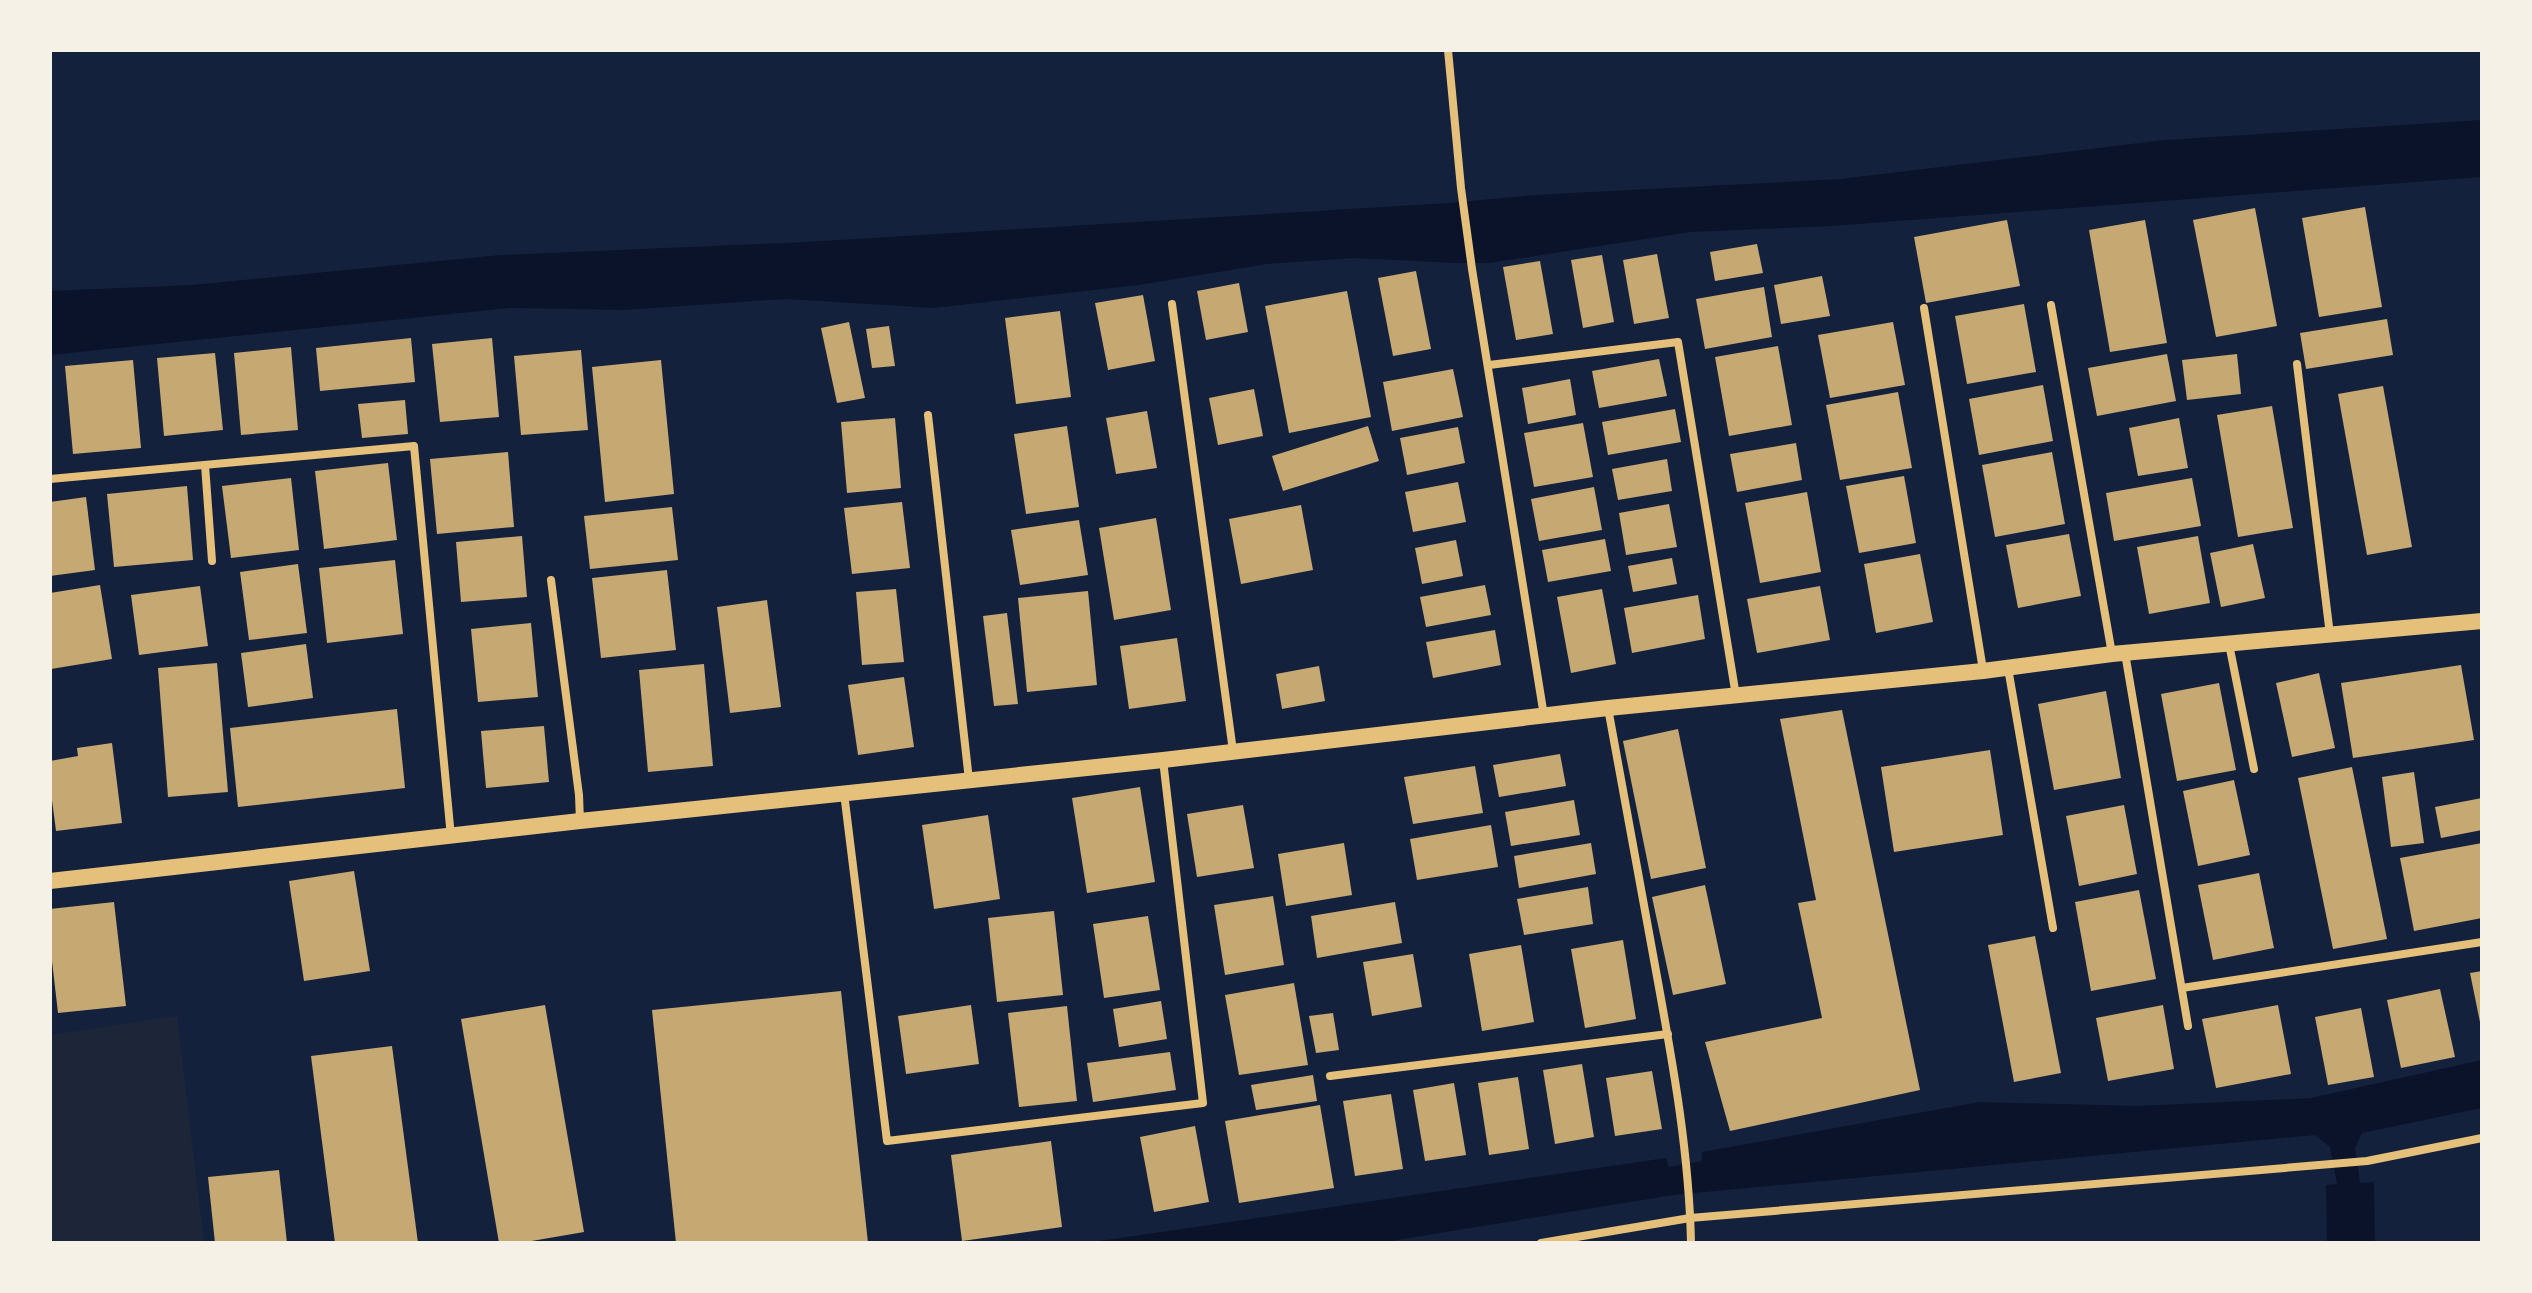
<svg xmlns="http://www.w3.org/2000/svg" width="2532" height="1293" viewBox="0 0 2532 1293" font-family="'Titillium Web',sans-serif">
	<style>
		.green { fill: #1d2539 }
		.water { fill: #0b132b }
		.building { fill: #c6a872 }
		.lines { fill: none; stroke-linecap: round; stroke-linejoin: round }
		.minor { stroke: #e5c07b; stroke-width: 8 }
		.secondary { stroke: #e5c07b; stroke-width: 16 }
	</style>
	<rect width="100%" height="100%" fill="#14213d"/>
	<!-- green -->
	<polygon class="green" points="177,1016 204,1243 53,1243 50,1231 50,1035"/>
	<!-- water -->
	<g class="water">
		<polygon points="2482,120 2482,177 1832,226 1691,232 1489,263 1456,263 1354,258 1267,264 1139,285 934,308 786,299 623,310 511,308 50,355 50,291 192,285 500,255 806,242 1448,203 1533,195 1840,179 2164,140"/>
		<polygon points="2482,1060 2482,1108 2362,1133 2355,1148 2360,1183 2374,1182 2375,1243 2327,1243 2326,1185 2337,1184 2330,1147 2315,1135 1673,1195 1379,1243 1086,1243 1666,1158 1669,1167 1702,1161 1702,1152 1979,1102 2139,1106 2311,1098"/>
	</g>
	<!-- building -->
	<g class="building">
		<polygon points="2365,207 2382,307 2319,317 2302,218"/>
		<polygon points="2255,208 2277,326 2216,337 2193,220"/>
		<polygon points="2007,220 2020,286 1926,303 1914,237"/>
		<polygon points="2145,220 2167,343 2110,352 2089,230"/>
		<polygon points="1757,244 1763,273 1715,281 1710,252"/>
		<polygon points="1657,254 1669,318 1634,324 1623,260"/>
		<polygon points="1602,255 1614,322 1583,328 1571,260"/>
		<polygon points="1540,261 1553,334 1516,340 1503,267"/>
		<polygon points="1416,271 1431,349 1393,356 1378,278"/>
		<polygon points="1822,276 1830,316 1781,324 1774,285"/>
		<polygon points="1239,283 1248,332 1206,340 1197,291"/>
		<polygon points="1764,287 1772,337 1705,349 1696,299"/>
		<polygon points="1347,291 1371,417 1289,433 1265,306"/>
		<polygon points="1143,295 1155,361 1108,370 1095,303"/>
		<polygon points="2024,304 2036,372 1967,384 1955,316"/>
		<polygon points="1060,311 1071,397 1016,404 1005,318"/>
		<polygon points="2387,319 2393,355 2306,369 2300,333"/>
		<polygon points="849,322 865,398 837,403 821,328"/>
		<polygon points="1893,322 1905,385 1830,398 1818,335"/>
		<polygon points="889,326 895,366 872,368 866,329"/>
		<polygon points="411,338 415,382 320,391 316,348"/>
		<polygon points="492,338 499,417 440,422 432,344"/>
		<polygon points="1778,346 1792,425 1729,436 1715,357"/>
		<polygon points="291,347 298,430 241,435 234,353"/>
		<polygon points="581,350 588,430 521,435 514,356"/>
		<polygon points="215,353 223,430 164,436 157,358"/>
		<polygon points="2167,354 2176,401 2097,416 2088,368"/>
		<polygon points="2237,354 2241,394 2187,400 2182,360"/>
		<polygon points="1659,359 1667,396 1599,408 1592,371"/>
		<polygon points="133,360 141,448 73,454 65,366"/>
		<polygon points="661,360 674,494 605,502 592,367"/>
		<polygon points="1453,369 1463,417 1392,431 1383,382"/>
		<polygon points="1570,379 1576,415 1528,424 1522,388"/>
		<polygon points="2043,385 2053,441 1979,455 1969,399"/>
		<polygon points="2383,386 2412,547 2367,555 2338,394"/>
		<polygon points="1254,389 1263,436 1218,445 1209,398"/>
		<polygon points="1898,392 1912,468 1840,480 1826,405"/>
		<polygon points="405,400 408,434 362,438 358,404"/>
		<polygon points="2272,406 2293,528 2238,537 2217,415"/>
		<polygon points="1675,409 1681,442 1608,455 1602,422"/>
		<polygon points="1147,411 1157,468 1116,474 1106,418"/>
		<polygon points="895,418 901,488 847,493 841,422"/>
		<polygon points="2179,418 2188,468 2138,476 2129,428"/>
		<polygon points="1583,423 1593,477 1534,487 1524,433"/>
		<polygon points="1067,426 1079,507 1026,514 1014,434"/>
		<polygon points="1368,426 1379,461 1283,491 1272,456"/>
		<polygon points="1458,427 1465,463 1407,475 1400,438"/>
		<polygon points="1796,443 1802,480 1737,492 1730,454"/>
		<polygon points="508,452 514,527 437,534 430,459"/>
		<polygon points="2052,452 2065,524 1995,537 1982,465"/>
		<polygon points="1667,459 1672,491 1618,500 1612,469"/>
		<polygon points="388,463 397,540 324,549 315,471"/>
		<polygon points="1904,476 1916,543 1859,553 1846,486"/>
		<polygon points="291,478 299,550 231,558 222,486"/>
		<polygon points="2192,478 2201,526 2114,541 2106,493"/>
		<polygon points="1458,482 1466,522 1413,532 1405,492"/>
		<polygon points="187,486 193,560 114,567 107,494"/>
		<polygon points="1594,487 1602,530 1539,541 1531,499"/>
		<polygon points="1807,492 1821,572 1760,583 1745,503"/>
		<polygon points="86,497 95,570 50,576 50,502"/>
		<polygon points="902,502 910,568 852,574 844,508"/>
		<polygon points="1669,504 1677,547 1626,555 1619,513"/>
		<polygon points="1301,505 1313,570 1241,584 1229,519"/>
		<polygon points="672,507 678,560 590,569 584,516"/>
		<polygon points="1156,518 1171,610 1114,620 1099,528"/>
		<polygon points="1079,520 1088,575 1020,585 1011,530"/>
		<polygon points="2069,534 2081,596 2018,608 2006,545"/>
		<polygon points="522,536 527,597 461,602 456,542"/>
		<polygon points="2198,536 2210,603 2149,614 2137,547"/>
		<polygon points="1605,539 1611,571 1548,582 1542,550"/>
		<polygon points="1456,540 1463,576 1422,584 1415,548"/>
		<polygon points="2253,544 2265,598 2221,607 2210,553"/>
		<polygon points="1920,554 1933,622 1876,633 1864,564"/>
		<polygon points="1672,558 1677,584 1633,592 1628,566"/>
		<polygon points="395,560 403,634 327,643 319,568"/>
		<polygon points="298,564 307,633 249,640 240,572"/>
		<polygon points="667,570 676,650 601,658 592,578"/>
		<polygon points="100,585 112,659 51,669 50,593"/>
		<polygon points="1485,585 1491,615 1426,627 1420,597"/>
		<polygon points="200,586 208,646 139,655 131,595"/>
		<polygon points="1820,586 1830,640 1757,653 1747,599"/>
		<polygon points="896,589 904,662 862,665 856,592"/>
		<polygon points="1602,589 1616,664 1571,673 1557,597"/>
		<polygon points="1088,591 1097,685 1027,692 1018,598"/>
		<polygon points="1698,595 1705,639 1632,653 1624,608"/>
		<polygon points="767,600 781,707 730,713 717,607"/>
		<polygon points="1007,613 1018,704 994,706 983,616"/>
		<polygon points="531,623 538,697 478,702 471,629"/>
		<polygon points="1495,630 1501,665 1433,678 1426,642"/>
		<polygon points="1177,638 1186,701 1129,709 1120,646"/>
		<polygon points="306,644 313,698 248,707 241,653"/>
		<polygon points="217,663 228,792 168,797 158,668"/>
		<polygon points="704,664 713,766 648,772 639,670"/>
		<polygon points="2461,665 2474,740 2353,758 2341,683"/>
		<polygon points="1319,666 1325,701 1282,709 1276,674"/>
		<polygon points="2319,673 2335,748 2292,757 2276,683"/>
		<polygon points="904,677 914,747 858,755 848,685"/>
		<polygon points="2219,683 2236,770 2177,781 2161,694"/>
		<polygon points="2106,691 2121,778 2054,790 2038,704"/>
		<polygon points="397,709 405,788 238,807 230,728"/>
		<polygon points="1842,710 1920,1090 1730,1131 1705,1042 1822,1018 1798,903 1816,900 1780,719"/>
		<polygon points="544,726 549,782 486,788 481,731"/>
		<polygon points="1678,729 1706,868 1651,879 1623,741"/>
		<polygon points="112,743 122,823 56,831 50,785 50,761 78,756 77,748"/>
		<polygon points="1990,750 2003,835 1894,852 1881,767"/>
		<polygon points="1560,754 1566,786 1499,797 1493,765"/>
		<polygon points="1475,766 1483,813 1413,824 1404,777"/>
		<polygon points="2352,767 2387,939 2333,949 2298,778"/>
		<polygon points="2414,772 2424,843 2391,847 2382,777"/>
		<polygon points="2234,780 2250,855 2198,866 2183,791"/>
		<polygon points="1140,787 1155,882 1087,893 1072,798"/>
		<polygon points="2482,798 2482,830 2441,838 2435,807"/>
		<polygon points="1574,800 1580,835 1511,846 1505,812"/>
		<polygon points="1243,805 1254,868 1197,877 1187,814"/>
		<polygon points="2124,805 2137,874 2079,886 2066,816"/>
		<polygon points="988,815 1000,899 934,909 922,825"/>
		<polygon points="1491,825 1498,867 1417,880 1410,839"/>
		<polygon points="1344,843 1352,895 1286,906 1278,854"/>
		<polygon points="1591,843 1596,874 1519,888 1514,856"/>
		<polygon points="2482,843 2482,918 2414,931 2400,858"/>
		<polygon points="354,871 370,971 304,981 289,881"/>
		<polygon points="2259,873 2274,948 2213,960 2198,885"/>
		<polygon points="1705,885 1726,984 1673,995 1652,897"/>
		<polygon points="1588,887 1593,924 1524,935 1517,899"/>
		<polygon points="2139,890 2156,979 2091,991 2075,902"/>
		<polygon points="1273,896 1284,965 1225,975 1214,905"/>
		<polygon points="114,902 126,1006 58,1013 50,944 50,909"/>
		<polygon points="1395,902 1402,943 1317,958 1311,916"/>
		<polygon points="1054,911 1063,995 997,1002 988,918"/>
		<polygon points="1148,916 1160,990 1104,998 1093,924"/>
		<polygon points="2035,936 2061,1073 2014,1082 1988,945"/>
		<polygon points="1623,940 1636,1019 1585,1028 1571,949"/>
		<polygon points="1521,945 1534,1022 1482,1031 1469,954"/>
		<polygon points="1413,954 1422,1007 1372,1016 1363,962"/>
		<polygon points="2482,971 2482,1026 2481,1027 2470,973"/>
		<polygon points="1294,983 1308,1065 1239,1075 1225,995"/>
		<polygon points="2440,989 2455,1057 2401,1068 2387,1000"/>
		<polygon points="841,991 868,1243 676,1243 652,1010"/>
		<polygon points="1161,1001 1167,1039 1119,1047 1113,1009"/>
		<polygon points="545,1005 584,1232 520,1243 499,1243 461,1019"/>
		<polygon points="971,1005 979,1064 906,1074 898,1016"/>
		<polygon points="2163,1005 2174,1069 2108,1081 2096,1018"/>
		<polygon points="2278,1005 2291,1074 2216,1088 2202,1019"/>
		<polygon points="1067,1006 1077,1101 1019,1107 1008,1013"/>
		<polygon points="2361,1008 2374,1077 2328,1085 2315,1017"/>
		<polygon points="1333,1013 1339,1050 1316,1053 1309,1016"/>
		<polygon points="392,1046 418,1243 335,1243 311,1056"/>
		<polygon points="1170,1052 1176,1090 1093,1102 1087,1063"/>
		<polygon points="1582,1064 1594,1137 1555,1144 1543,1070"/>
		<polygon points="1652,1071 1662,1129 1615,1136 1606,1078"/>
		<polygon points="1313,1075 1317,1101 1256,1110 1251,1085"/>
		<polygon points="1518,1077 1529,1149 1489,1155 1478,1083"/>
		<polygon points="1454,1083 1466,1155 1425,1161 1413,1090"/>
		<polygon points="1391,1094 1403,1169 1355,1176 1343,1101"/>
		<polygon points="1320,1105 1334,1188 1239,1203 1225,1121"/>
		<polygon points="1195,1126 1209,1202 1154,1212 1140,1137"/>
		<polygon points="1051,1141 1062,1227 962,1241 951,1155"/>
		<polygon points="279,1170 287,1243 215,1243 208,1177"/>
	</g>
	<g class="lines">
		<!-- minor -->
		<g class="minor">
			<polyline points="1448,50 1461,188 1472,269 1544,716"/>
			<polyline points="1172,304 1233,751"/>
			<polyline points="2051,305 2112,654"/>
			<polyline points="1924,308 1983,670"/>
			<polyline points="2297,364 2330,635"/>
			<polyline points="1489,365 1678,342 1736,696"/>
			<polyline points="928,415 969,780"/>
			<polyline points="205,465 212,561"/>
			<polyline points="50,479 414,446 451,837"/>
			<polyline points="551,580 579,795 580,821"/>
			<polyline points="2229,644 2254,769"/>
			<polyline points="2125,653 2188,1026"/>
			<polyline points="2008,668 2053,928"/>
			<path d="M 1608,708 C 1623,792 1639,876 1654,960 C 1671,1054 1689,1147 1691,1243"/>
			<polyline points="844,793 887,1141 1203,1103 1163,760"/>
			<polyline points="2182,988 2482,942"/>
			<polyline points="1330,1076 1668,1034"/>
			<polyline points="1541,1243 1690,1218 2367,1161 2482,1138"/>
		</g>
		<!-- secondary -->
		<polyline class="secondary" points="50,881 580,821 1163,760 1608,708 1983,671 2112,654 2482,621"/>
	</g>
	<!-- border -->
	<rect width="2532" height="1293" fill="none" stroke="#f6f1e7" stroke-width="104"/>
</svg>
